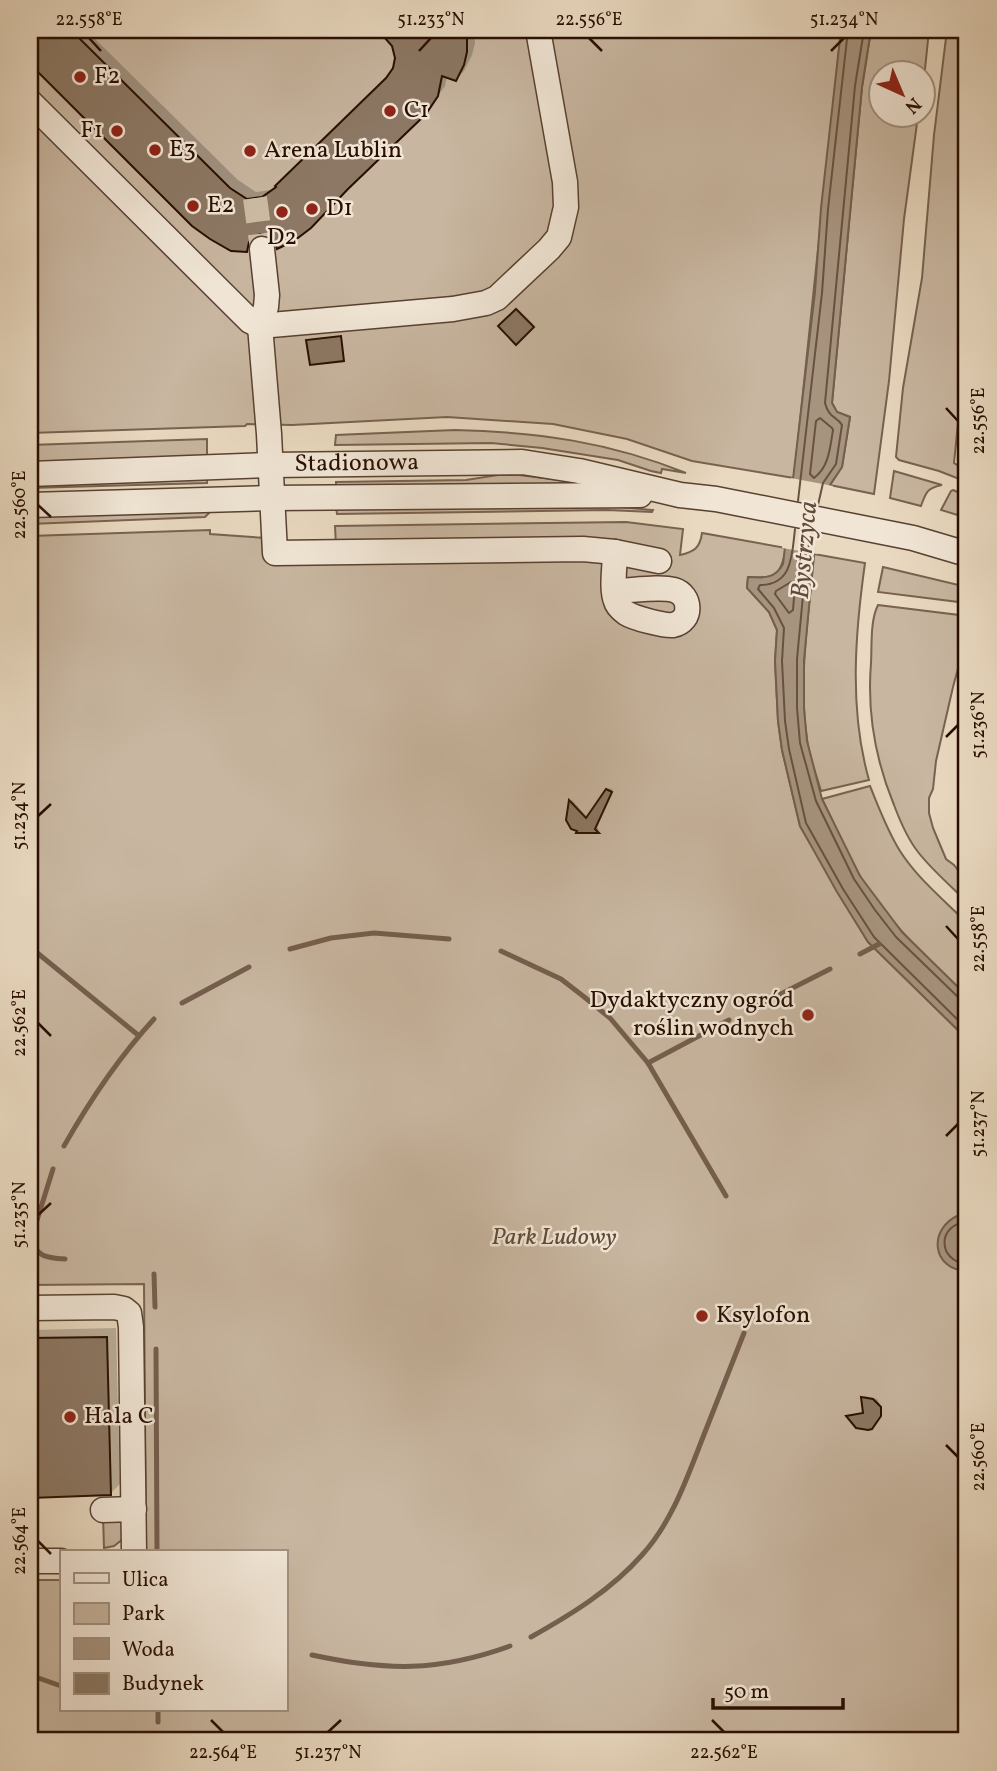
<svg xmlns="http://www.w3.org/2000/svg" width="997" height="1771" viewBox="0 0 997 1771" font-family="Vollkorn,serif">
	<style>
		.green { fill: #c8b6a0; stroke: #786250; stroke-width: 2 }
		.water { fill: #a7947f; stroke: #745e4d; stroke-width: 2 }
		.pier { fill: #e9d9c0 }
		.shadow { fill: #0003 }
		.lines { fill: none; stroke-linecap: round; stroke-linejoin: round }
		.shore { stroke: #685140; stroke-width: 2 }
		.stream { stroke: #745e4d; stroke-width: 5 }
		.building { fill: #8c7864; stroke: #280e01; stroke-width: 2 }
		.minor-tunnel { stroke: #ccbba3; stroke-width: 24; stroke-dasharray: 24 12; stroke-linecap: butt }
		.minor-casing { stroke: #584131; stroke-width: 27 }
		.minor { stroke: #f1e6d6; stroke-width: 24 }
		.ticks { fill: none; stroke: #280e01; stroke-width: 2.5 }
		.poi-dot { fill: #8f2418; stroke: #f1e6d6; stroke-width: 2.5 }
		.labels { text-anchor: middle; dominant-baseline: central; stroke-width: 5; stroke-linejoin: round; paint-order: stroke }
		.poi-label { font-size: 24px; fill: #280e01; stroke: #f1e6d6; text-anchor: start }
		.street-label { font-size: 24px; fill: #280e01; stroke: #f1e6d6 }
		.park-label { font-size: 24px; font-style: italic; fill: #604939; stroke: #f1e6d6 }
		.water-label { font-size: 26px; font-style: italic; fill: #614a3a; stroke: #f1e6d6 }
		.neatline { fill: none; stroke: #280e01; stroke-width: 2.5 }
		.ticks-label { font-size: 18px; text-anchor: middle; fill: #280e01 }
	</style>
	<rect width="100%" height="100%" fill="#e9d9c0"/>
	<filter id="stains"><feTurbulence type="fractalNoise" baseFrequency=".00286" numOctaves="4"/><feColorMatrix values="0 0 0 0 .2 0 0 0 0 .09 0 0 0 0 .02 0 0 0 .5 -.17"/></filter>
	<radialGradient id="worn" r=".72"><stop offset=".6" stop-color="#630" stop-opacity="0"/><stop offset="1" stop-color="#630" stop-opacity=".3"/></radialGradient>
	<!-- green -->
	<g class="green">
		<path d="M 30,30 L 841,30 C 824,179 811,329 794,478 L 692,461 L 627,439 L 553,424 L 447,417 L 292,425 L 247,424 L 245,426 L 30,433 Z"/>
		<polygon points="871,30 929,30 924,79 923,74 881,74 881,116 918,116 904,219 889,381 874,494 830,485 842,467 850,417 837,412 832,403 862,87"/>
		<polygon points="947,30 967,30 967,384 962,384 954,463 967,471 967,482 939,471 899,460 896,457 903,388 922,278 934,135"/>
		<path d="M 455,430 C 538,432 609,442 686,473 L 662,469 L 661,473 L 651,471 L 618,460 L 542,448 L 491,443 L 335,445 L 336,435 Z"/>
		<polygon points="207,439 207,459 30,464 30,445"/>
		<path d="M 894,471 L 942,485 C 927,488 926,492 921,506 L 890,498 Z"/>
		<polygon points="498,475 519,475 586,483 586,487 336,488 336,482 466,480"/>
		<polygon points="207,477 207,483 30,488 30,483"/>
		<polygon points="953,490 967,496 967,518 941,510 951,491"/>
		<polygon points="598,505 653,510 652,512 607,510 337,514 336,507"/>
		<polygon points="209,510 209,513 205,517 30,524 30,517"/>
		<path d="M 626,522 L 683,529 L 680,555 C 694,552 700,548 702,533 L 786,548 C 781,576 776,579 748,577 L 747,588 L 769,612 L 777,630 L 775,661 L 778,721 L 782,750 L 800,826 L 868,942 L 967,1039 L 967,1741 L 30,1741 L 30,1580 L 61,1580 L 61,1710 L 285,1710 L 285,1552 L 146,1552 L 144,1284 L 30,1285 L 30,536 L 210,530 L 210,534 L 266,538 L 267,559 L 603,561 L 609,594 L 666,628 L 692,606 L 627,582 L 619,566 L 663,556 L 336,547 L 335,526 Z"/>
		<path d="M 814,554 L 865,563 C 855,634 849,710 869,780 L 821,791 C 816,774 809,756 807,739 C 798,677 809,615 814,554 Z"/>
		<polygon points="883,567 967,587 967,603 878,592"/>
		<polygon points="621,594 675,597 676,615 632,609"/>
		<path d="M 878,605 L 967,616 L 967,643 L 962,654 L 953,687 L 936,761 L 933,789 L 929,798 L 929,813 L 933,828 L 946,859 L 954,865 L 967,882 L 967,902 C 951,886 932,870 918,852 C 907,838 900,821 894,805 C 875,759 867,712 871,663 C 872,645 870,621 878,605 Z"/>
		<path d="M 870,786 C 879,808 887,830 900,851 C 917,878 944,900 967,923 L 967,996 C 929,959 888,923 860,876 C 846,852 835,825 822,799 Z"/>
		<polygon points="103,1516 128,1516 123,1539 114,1546 104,1548"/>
	</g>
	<!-- water -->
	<g class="water">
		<path d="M 841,30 L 871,30 L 862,87 L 832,403 L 837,412 L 850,417 L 842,467 L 830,485 L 814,554 L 804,660 L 804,709 L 807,741 L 822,799 L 860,876 L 902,932 L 967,996 L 967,1039 L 868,942 L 837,892 L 800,826 L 782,750 L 778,721 L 775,661 L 777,630 L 769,612 L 747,588 L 748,577 C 764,578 775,579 783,564 L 815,292 L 821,208 Z"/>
		<path d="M 959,1215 L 967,1215 L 967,1271 C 932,1270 927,1229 959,1215 Z"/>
	</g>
	<!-- pier -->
	<polygon class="pier" points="791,478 833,486 818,554 782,548"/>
	<!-- shadow -->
	<g class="shadow">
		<polygon points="30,30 86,30 238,180 256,192 271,190 277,186 388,78 394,69 397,58 394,45 380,30 474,30 475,43 472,55 464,71 456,79 447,76 445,86 433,103 353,182 275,239 269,234 261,232 256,234 255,243 247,251 193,224 30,62"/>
		<polygon points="518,309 534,325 516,342 501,326"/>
		<polygon points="609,788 613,790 596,826 599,830 579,831 568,814 571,801 572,800 588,818"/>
		<polygon points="116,1328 120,1484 111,1493 30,1495 30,1330"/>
		<polygon points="864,1396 877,1399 882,1408 882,1413 873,1425 848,1416 864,1412 863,1398"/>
	</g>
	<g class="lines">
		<!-- shore -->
		<g class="shore">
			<path d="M 820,418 L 832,428 L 833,430 C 830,448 829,467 814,478 L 810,474 L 816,421 Z"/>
			<polyline points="798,501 822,293 828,209 848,30"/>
			<path d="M 818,505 L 823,483 L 836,464 L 842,425 C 837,416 829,419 825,403 L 855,86 L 864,30"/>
			<path d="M 795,529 C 792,554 793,585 760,585 L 758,589 L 774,608 L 784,628 L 782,661 L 785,721 L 789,749 L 806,823 L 843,889 L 874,937 L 967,1029"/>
			<polyline points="812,532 807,553 797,659 797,708 800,743 816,801 854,879 875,910 896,937 960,999 967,1001"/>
			<polygon points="791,582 794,582 795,585 793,610 789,613 775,594 776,591"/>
			<path d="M 967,1222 C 937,1224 937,1261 967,1264"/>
		</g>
		<!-- stream -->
		<g class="stream">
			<polyline points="30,947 138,1035"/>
			<polyline points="290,949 331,938 374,933 449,939"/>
			<polyline points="501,951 561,979 583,996 610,1018 648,1063 726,1196"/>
			<polyline points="860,954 879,944"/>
			<polyline points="182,1003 249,967"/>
			<polyline points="755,1007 830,969"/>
			<polyline points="648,1063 729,1020"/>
			<path d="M 64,1146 C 89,1102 120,1056 154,1019"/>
			<path d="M 53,1169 L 32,1236 C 34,1257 47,1258 65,1259"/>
			<polyline points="154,1274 155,1307"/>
			<polyline points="156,1349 157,1552"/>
			<path d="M 531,1637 C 572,1614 611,1590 642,1555 C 673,1521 688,1475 705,1432 C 718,1399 731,1366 744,1333"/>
			<path d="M 312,1655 C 386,1671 438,1672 510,1646"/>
			<polyline points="30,1675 61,1686"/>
			<polyline points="158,1710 158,1722"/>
		</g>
	</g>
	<!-- building -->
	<g class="building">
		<polygon points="30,30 71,30 230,188 247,199 262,197 276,187 275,186 386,78 393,68 395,58 392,46 378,30 467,30 467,52 464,65 456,81 442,76 438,96 426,114 348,189 311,228 294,241 277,249 274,240 267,235 260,234 253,237 249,242 247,252 231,251 210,239 192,226 30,64"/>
		<polygon points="516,309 534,327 516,345 498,326"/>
		<polygon points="341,336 344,361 310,365 306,340"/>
		<polygon points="606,789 612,792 595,829 599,833 576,833 577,831 571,829 566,820 569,800 586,818"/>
		<polygon points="107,1337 111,1495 30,1498 30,1338"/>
		<polygon points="861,1397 873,1399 881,1407 881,1416 872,1429 868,1430 856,1428 846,1416 863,1413"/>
	</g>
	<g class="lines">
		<!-- minor-tunnel -->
		<polyline class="minor-tunnel" points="255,198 262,249"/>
		<defs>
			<g id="minor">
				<polyline points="30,102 250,321 260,326 453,309 486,303 497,298 549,249 559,237 566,207 565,182 538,30"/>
				<polyline points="262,249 267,295 266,307 260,326 269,434 275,553 583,549 615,552 659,561"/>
				<path id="s1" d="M 30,474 L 270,465 L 522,462 L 579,471 L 680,495 L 716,499 L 913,538 L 967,554"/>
				<polyline points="30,505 272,498 640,495"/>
				<path d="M 614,591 C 629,591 660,586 674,590 C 691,595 693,621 673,625 C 664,626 634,618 626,613 C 622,610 617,606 616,601 C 611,589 615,566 615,552"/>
				<polyline points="30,1308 114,1307 124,1309 129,1313 131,1327 134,1552"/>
				<polyline points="103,1510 134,1509"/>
				<polyline points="30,1561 61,1561"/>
			</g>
		</defs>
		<!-- minor casing -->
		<use href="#minor" class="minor-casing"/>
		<!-- minor -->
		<use href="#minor" class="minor"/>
	</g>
	<!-- ticks -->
	<path class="ticks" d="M 89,38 L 101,51M 589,38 L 602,51M 419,51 L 431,38M 831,51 L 844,38M 946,408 L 958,421M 38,505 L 51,517M 946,737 L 958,725M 38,816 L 51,804M 946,926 L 958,939M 38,1023 L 51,1036M 946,1136 L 958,1124M 38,1215 L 51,1203M 946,1445 L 958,1457M 38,1541 L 51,1554M 211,1720 L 223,1732M 712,1720 L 724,1732M 328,1732 L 341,1720"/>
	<!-- markers -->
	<g class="poi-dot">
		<circle cx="80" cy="77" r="7"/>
		<circle cx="390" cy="111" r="7"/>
		<circle cx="117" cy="131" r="7"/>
		<circle cx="155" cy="150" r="7"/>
		<circle cx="250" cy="151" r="7"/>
		<circle cx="193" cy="206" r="7"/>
		<circle cx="312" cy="209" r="7"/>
		<circle cx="282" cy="212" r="7"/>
		<circle cx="808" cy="1015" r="7"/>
		<circle cx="702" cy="1316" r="7"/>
		<circle cx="70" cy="1417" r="7"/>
	</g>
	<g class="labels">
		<!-- poi labels -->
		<g class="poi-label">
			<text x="94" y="77">F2</text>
			<text x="404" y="111">C1</text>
			<text x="103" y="131" text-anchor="end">F1</text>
			<text x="169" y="150">E3</text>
			<text x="264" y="151">Arena Lublin</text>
			<text x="207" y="206">E2</text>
			<text x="326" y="209">D1</text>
			<text x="282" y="238" text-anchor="middle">D2</text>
			<text x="794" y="1001" text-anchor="end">Dydaktyczny ogród<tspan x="794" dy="28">roślin wodnych</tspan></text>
			<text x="716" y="1316">Ksylofon</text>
			<text x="84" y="1417">Hala C</text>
		</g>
		<!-- street labels -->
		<g class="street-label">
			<text stroke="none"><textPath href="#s1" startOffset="327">Stadionowa</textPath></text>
		</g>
		<!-- park labels -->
		<g class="park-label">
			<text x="554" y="1238">Park Ludowy</text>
		</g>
		<!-- water labels -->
		<g class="water-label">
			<text transform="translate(805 550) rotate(-85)">Bystrzyca</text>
		</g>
	</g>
	<!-- margin -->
	<rect width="997" height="1771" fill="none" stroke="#e9d9c0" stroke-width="77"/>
	<!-- legend -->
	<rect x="60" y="1550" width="228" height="161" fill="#f1e6d6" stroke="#a19081" stroke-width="2"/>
	<rect x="74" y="1573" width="35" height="10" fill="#f1e6d6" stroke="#a19081" stroke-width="2"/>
	<text x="122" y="1586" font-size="21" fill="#280e01">Ulica</text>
	<rect x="74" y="1603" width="35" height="21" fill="#c8b6a0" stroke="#a19081" stroke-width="2"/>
	<text x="122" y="1620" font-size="21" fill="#280e01">Park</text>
	<rect x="74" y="1638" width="35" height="21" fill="#a7947f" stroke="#a19081" stroke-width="2"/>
	<text x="122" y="1656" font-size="21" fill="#280e01">Woda</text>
	<rect x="74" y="1673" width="35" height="21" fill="#8c7864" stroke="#a19081" stroke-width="2"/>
	<text x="122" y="1690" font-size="21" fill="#280e01">Budynek</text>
	<!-- north arrow -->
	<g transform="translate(902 94) rotate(136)"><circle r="33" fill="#f1e6d6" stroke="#a19081" stroke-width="2"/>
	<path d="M0-5L12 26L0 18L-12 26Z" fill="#8f2418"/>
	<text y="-10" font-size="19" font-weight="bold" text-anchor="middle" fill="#280e01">N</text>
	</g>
	<!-- scale -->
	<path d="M713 1698v10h130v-10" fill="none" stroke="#280e01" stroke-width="3.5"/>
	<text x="724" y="1698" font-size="21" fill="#280e01" stroke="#f1e6d6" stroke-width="5" paint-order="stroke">50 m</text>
	<rect x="38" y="38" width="920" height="1694" class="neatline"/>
	<g class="ticks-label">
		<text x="89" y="25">22.558°E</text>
		<text x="431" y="25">51.233°N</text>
		<text x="589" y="25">22.556°E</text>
		<text x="844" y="25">51.234°N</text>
		<text transform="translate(978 421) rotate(-90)" y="6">22.556°E</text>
		<text transform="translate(19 505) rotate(-90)" y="6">22.560°E</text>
		<text transform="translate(978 725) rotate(-90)" y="6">51.236°N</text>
		<text transform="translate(19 816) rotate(-90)" y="6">51.234°N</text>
		<text transform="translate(978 939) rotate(-90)" y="6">22.558°E</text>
		<text transform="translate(19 1023) rotate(-90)" y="6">22.562°E</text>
		<text transform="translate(978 1124) rotate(-90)" y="6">51.237°N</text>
		<text transform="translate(19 1215) rotate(-90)" y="6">51.235°N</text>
		<text transform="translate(978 1457) rotate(-90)" y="6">22.560°E</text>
		<text transform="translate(19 1541) rotate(-90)" y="6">22.564°E</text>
		<text x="223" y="1758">22.564°E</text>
		<text x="328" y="1758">51.237°N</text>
		<text x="724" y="1758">22.562°E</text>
	</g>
	<rect width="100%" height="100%" filter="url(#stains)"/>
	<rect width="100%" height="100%" fill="url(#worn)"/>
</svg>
